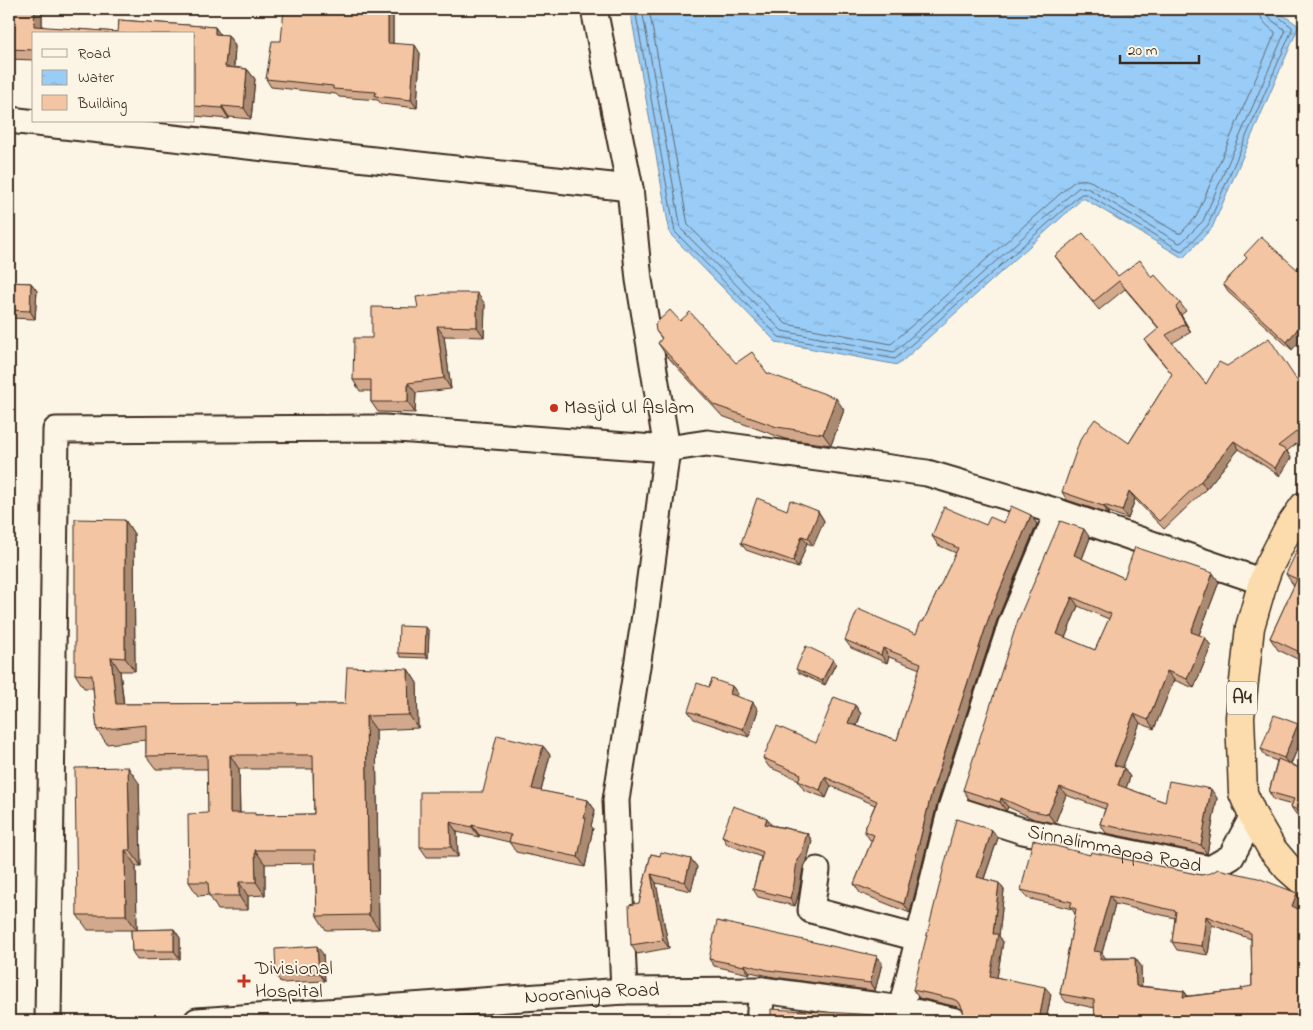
<svg xmlns="http://www.w3.org/2000/svg" width="1313" height="1030" viewBox="0 0 1313 1030" font-family="'Indie Flower',sans-serif">
	<style>
		.water { fill: url(#water-ripples); stroke: #738ba0 }
		.lines { fill: none; stroke-linecap: round; stroke-linejoin: round }
		.shore { stroke: #616b74; stroke-width: 1 }
		.minor-casing { stroke: #3b2a1e; stroke-width: 29 }
		.trunk-casing { stroke: #3b2a1e; stroke-width: 31 }
		.minor { stroke: #fcf5e5; stroke-width: 25 }
		.trunk { stroke: #fcdcac; stroke-width: 28 }
		.wall { fill: #d2a98c; stroke: #3b2a1e; fill-rule: evenodd }
		.shaded-wall { fill: #ab8a72; stroke: #3b2a1e }
		.building { fill: #f4c5a3; stroke: #3b2a1e; fill-rule: evenodd }
		.poi-dot { fill: #c8321e; stroke: #fcf5e5; stroke-width: 2 }
		.labels { text-anchor: middle; dominant-baseline: central; stroke-width: 4; stroke-linejoin: round; paint-order: stroke }
		.shield { fill: #fcf5e5; stroke: #75675a; stroke-width: 1 }
		.shield-label { font-size: 19px; font-weight: bold; fill: #3b2a1e }
		.poi-label { font-size: 20px; fill: #3b2a1e; stroke: #fcf5e5; text-anchor: start }
		.street-label { font-size: 20px; fill: #3b2a1e; stroke: #fcf5e5 }
	</style>
	<defs>
		<pattern id="water-ripples" width="26" height="14" patternUnits="userSpaceOnUse" patternTransform="scale(1.25)"><rect width="26" height="14" fill="#99ccf6"/><path d="M2 4q2-2 4 0t4 0M15 11q2-2 4 0t4 0" fill="none" stroke="#85afd2"/></pattern>
	</defs>
	<rect width="100%" height="100%" fill="#fcf5e5"/>
	<filter id="ink" filterUnits="userSpaceOnUse"><feTurbulence type="fractalNoise" baseFrequency=".02" numOctaves="2"/><feDisplacementMap in="SourceGraphic" scale="10" xChannelSelector="R" yChannelSelector="G"/><feConvolveMatrix kernelMatrix="1 2 1 2 8 2 1 2 1" color-interpolation-filters="sRGB"/></filter>
	<g filter="url(#ink)">
		<!-- water -->
		<polygon class="water" points="630,9 1275,9 1299,26 1212,228 1183,258 1083,198 898,365 776,342 670,234"/>
		<g class="lines">
			<!-- shore -->
			<g class="shore">
				<polyline points="635,9 675,232 779,337 895,359 1081,194 1086,194 1181,251 1184,250 1208,225 1292,30 1292,27 1275,14 1273,9"/>
				<path d="M 642,9 L 681,229 L 782,331 L 894,352 L 1078,188 L 1083,187 L 1089,189 L 1179,243 L 1182,242 L 1203,221 L 1285,32 L 1284,29 C 1276,23 1267,19 1267,9"/>
				<path d="M 649,9 L 688,225 L 786,324 L 891,344 L 1070,185 C 1077,179 1084,178 1092,182 L 1178,233 L 1181,233 L 1196,217 L 1275,34 L 1275,32 C 1266,25 1260,20 1259,9"/>
			</g>
			<defs>
				<g id="minor">
					<polyline points="9,120 630,188"/>
					<polyline points="1058,512 1263,582"/>
					<path id="s1" d="M 951,808 L 1023,831 L 1210,869 L 1231,857 L 1253,816"/>
					<polyline points="817,870 811,910 918,938"/>
					<polyline points="624,991 616,800 646,609 667,449 707,443 927,473 1058,512 1011,624 951,808 901,1009"/>
					<polyline points="48,1021 56,430 384,428 667,449 639,280 630,188 594,9"/>
					<path id="s2" d="M 197,1021 L 624,991 L 762,990 L 901,1009 L 955,1021"/>
					<polyline points="759,1021 762,990"/>
				</g>
				<polyline id="trunk" points="1304,506 1288,529 1268,568 1263,582 1250,627 1240,717 1243,793 1253,816 1272,849 1288,868 1304,882"/>
			</defs>
			<!-- minor casing -->
			<use href="#minor" class="minor-casing"/>
			<!-- trunk casing -->
			<use href="#trunk" class="trunk-casing"/>
			<!-- minor -->
			<use href="#minor" class="minor"/>
			<!-- trunk -->
			<use href="#trunk" class="trunk"/>
		</g>
		<!-- wall -->
		<g class="wall">
			<polygon points="9,9 42,9 42,27 118,32 119,20 215,27 220,35 228,35 235,46 234,67 247,69 255,79 251,119 229,117 229,119 194,116 194,34 34,34 34,60 9,59"/>
			<polygon points="393,9 393,44 420,53 417,108 381,104 378,100 339,97 336,94 271,87 266,79 281,41"/>
			<polygon points="1244,255 1304,277 1292,350 1228,292 1223,284 1247,258"/>
			<polygon points="1055,256 1118,276 1152,278 1180,303 1186,311 1181,315 1191,332 1172,343 1206,384 1227,366 1301,385 1304,382 1304,438 1287,451 1291,458 1280,476 1239,449 1206,489 1164,529 1135,499 1128,519 1109,512 1109,514 1067,500 1062,492 1129,443 1172,374 1150,348 1145,340 1159,329 1125,289 1099,310 1061,264"/>
			<polygon points="9,282 31,283 37,291 35,319 9,318"/>
			<polygon points="485,304 484,337 444,336 451,389 416,393 415,413 378,412 371,402 371,391 360,391 353,380 372,338 418,308"/>
			<polygon points="680,321 736,363 767,373 844,410 831,445 785,439 722,416 666,355 658,343 662,339 656,331"/>
			<polygon points="787,510 818,511 823,519 824,521 813,546 807,543 798,568 746,550 741,543"/>
			<polygon points="1031,515 1037,524 997,620 937,804 910,913 860,893 854,884 872,840 870,840 864,831 875,805 831,786 826,798 804,790 798,781 799,780 769,767 763,758 816,743 855,705 861,714 857,726 897,740 920,669 889,657 887,663 851,648 845,640 916,634 923,622 956,553 938,545 932,536 986,525 1004,523"/>
			<path d="M 125,520 L 134,534 L 135,671 L 120,671 L 124,704 L 296,703 L 297,704 L 345,704 L 408,669 L 417,683 L 418,728 L 376,730 L 379,929 L 326,930 L 317,916 L 315,863 L 265,864 L 265,895 L 248,896 L 248,910 L 218,910 L 209,895 L 198,896 L 189,882 L 208,813 L 208,769 L 156,769 L 146,756 L 146,740 L 107,744 L 97,730 L 93,688 L 84,688 L 75,674 ZM 239,769 L 313,769 L 314,814 L 256,815 L 240,813 Z"/>
			<path d="M 1090,538 L 1082,559 L 1124,578 L 1219,582 L 1199,635 L 1211,646 L 1194,688 L 1174,680 L 1154,729 L 1140,723 L 1122,768 L 1124,768 L 1130,777 L 1126,788 L 1165,802 L 1217,798 L 1207,854 L 1106,833 L 1100,824 L 1105,809 L 1066,795 L 1055,823 L 1034,819 L 1008,807 L 1006,811 L 969,799 L 963,790 ZM 1078,606 L 1109,619 L 1095,650 L 1065,638 Z"/>
			<polygon points="1304,544 1304,662 1278,650 1270,638 1294,586 1286,574"/>
			<polygon points="429,631 428,658 401,657 398,653"/>
			<polygon points="836,663 825,685 799,673 796,669"/>
			<polygon points="732,686 738,694 737,696 758,710 749,737 694,719 688,711 709,687"/>
			<polygon points="1298,724 1304,733 1291,764 1304,770 1304,818 1296,814 1291,807 1292,805 1274,800 1269,792 1277,761 1266,757 1261,749"/>
			<polygon points="543,746 550,755 541,791 588,800 595,810 591,826 593,828 585,867 516,852 509,842 479,835 479,837 457,832 458,857 427,857 420,847 483,792"/>
			<polygon points="139,783 141,866 136,866 137,930 174,929 180,938 180,959 137,960 132,951 131,930 88,930 77,915"/>
			<polygon points="772,825 807,833 812,841 807,860 803,868 799,892 795,906 758,897 753,889 761,857 727,844 722,836"/>
			<polygon points="992,830 998,838 984,879 999,883 1004,890 999,936 1003,942 997,977 1051,994 1046,1021 961,1021 964,1016 963,1010 958,1007 919,998 913,990"/>
			<polygon points="651,854 660,856 691,859 697,867 691,891 656,883 669,948 637,954 631,945 639,903"/>
			<path d="M 1090,855 L 1201,875 L 1297,893 L 1303,902 L 1299,910 L 1304,1021 L 1095,1008 L 1066,1002 L 1060,994 L 1075,914 L 1072,909 L 1027,898 L 1021,890 ZM 1115,904 L 1175,918 L 1172,942 L 1177,950 L 1208,955 L 1212,925 L 1251,939 L 1252,986 L 1242,990 L 1188,996 L 1184,991 L 1141,986 L 1141,966 L 1135,958 L 1105,958 L 1102,953 Z"/>
			<polygon points="323,954 325,981 281,983 276,975"/>
			<polygon points="877,956 882,963 875,991 774,977 750,972 749,974 714,966 709,959"/>
		</g>
		<!-- shaded-wall -->
		<g class="shaded-wall">
			<polygon points="35,9 42,9 42,34 34,26"/>
			<polygon points="388,9 393,9 393,51 388,43"/>
			<polygon points="215,27 222,37 215,34"/>
			<polygon points="228,35 235,46 233,77 225,67"/>
			<polygon points="415,45 420,53 417,108 411,100"/>
			<polygon points="247,69 255,79 251,119 244,108"/>
			<polygon points="222,106 229,117 229,119 222,108"/>
			<polygon points="31,283 37,291 35,319 30,311"/>
			<polygon points="477,293 485,304 484,337 477,327"/>
			<polygon points="1176,307 1181,315 1191,332 1185,324"/>
			<polygon points="1304,321 1304,336 1292,350 1287,342"/>
			<polygon points="437,326 444,336 451,389 444,378"/>
			<polygon points="408,383 416,393 415,413 408,402"/>
			<polygon points="836,398 844,410 831,445 823,434"/>
			<polygon points="1234,441 1239,449 1206,489 1201,481"/>
			<polygon points="1286,450 1291,458 1280,476 1275,468"/>
			<polygon points="1129,491 1135,499 1128,519 1122,511"/>
			<polygon points="1104,505 1109,512 1109,514 1103,506"/>
			<polygon points="818,511 823,519 824,521 813,546 808,538"/>
			<polygon points="1031,515 1037,524 997,620 937,804 910,913 904,904 931,795 991,611"/>
			<polygon points="125,520 134,534 135,671 125,658"/>
			<polygon points="1084,529 1090,538 1080,564 1074,555"/>
			<polygon points="802,536 807,543 798,568 793,561"/>
			<polygon points="1213,573 1219,582 1197,640 1191,632"/>
			<polygon points="1072,597 1078,606 1063,643 1057,634"/>
			<polygon points="426,627 429,631 428,658 425,654"/>
			<polygon points="1205,637 1211,646 1194,688 1187,679"/>
			<polygon points="883,648 889,657 887,663 881,655"/>
			<polygon points="111,657 120,671 125,718 116,704"/>
			<polygon points="833,659 836,663 825,685 822,681"/>
			<polygon points="408,669 417,683 418,728 409,715"/>
			<polygon points="1167,671 1174,680 1154,729 1148,720"/>
			<polygon points="732,686 738,694 735,702 730,694"/>
			<polygon points="753,702 758,710 749,737 743,729"/>
			<polygon points="855,705 861,714 854,732 848,723"/>
			<polygon points="1134,714 1140,723 1120,774 1114,765"/>
			<polygon points="366,716 376,730 379,929 369,915"/>
			<polygon points="1298,724 1304,733 1290,766 1284,758"/>
			<polygon points="543,746 550,755 539,799 532,789"/>
			<polygon points="230,755 239,769 240,827 230,813"/>
			<polygon points="128,767 139,783 141,866 130,850"/>
			<polygon points="1124,768 1130,777 1124,794 1118,785"/>
			<polygon points="825,777 831,786 826,798 820,790"/>
			<polygon points="1060,787 1066,795 1055,823 1048,814"/>
			<polygon points="1211,789 1217,798 1207,854 1201,845"/>
			<polygon points="1001,798 1008,807 1006,811 1000,802"/>
			<polygon points="588,800 595,810 591,826 593,828 585,867 578,857 584,818"/>
			<polygon points="767,818 772,826 765,824"/>
			<polygon points="450,822 457,832 458,857 451,847"/>
			<polygon points="472,825 479,835 479,837 472,827"/>
			<polygon points="992,830 998,838 982,884 977,877"/>
			<polygon points="807,833 812,841 807,860 803,868 799,892 795,906 790,898 797,860"/>
			<polygon points="125,850 136,866 137,930 126,915"/>
			<polygon points="255,850 265,864 265,895 256,882"/>
			<polygon points="691,859 697,867 691,891 685,882"/>
			<polygon points="651,874 656,883 669,948 663,940"/>
			<polygon points="239,882 248,896 248,910 239,896"/>
			<polygon points="999,883 1004,890 999,936 1003,942 996,984 990,976 993,934"/>
			<polygon points="1297,893 1303,902 1297,915 1292,906"/>
			<polygon points="1110,896 1115,904 1102,953 1107,960 1105,967 1094,951"/>
			<polygon points="1206,916 1212,925 1208,955 1202,946"/>
			<polygon points="174,929 180,938 180,959 174,951"/>
			<polygon points="317,946 323,954 325,981 319,973"/>
			<polygon points="877,956 882,963 875,991 870,983"/>
			<polygon points="1135,958 1141,966 1142,994 1136,986"/>
			<polygon points="744,964 750,972 749,974 744,966"/>
			<polygon points="1045,987 1051,994 1046,1021 1039,1021"/>
			<polygon points="1184,991 1189,999 1183,997"/>
		</g>
		<!-- building -->
		<g class="building">
			<polygon points="9,9 35,9 34,26 118,32 119,20 215,27 215,34 228,35 225,67 247,69 244,108 222,106 222,108 194,106 194,34 34,34 34,50 9,49"/>
			<polygon points="284,9 388,9 388,43 415,45 411,100 375,96 376,92 333,89 333,86 266,79 272,41 281,41"/>
			<polygon points="1083,233 1118,276 1140,260 1152,278 1155,275 1180,303 1176,307 1185,324 1166,335 1206,384 1219,362 1227,366 1269,338 1300,385 1304,382 1304,426 1278,446 1286,450 1275,468 1234,441 1201,481 1159,521 1129,491 1122,511 1104,505 1103,506 1062,492 1080,440 1095,419 1129,443 1172,374 1145,340 1159,328 1119,281 1093,302 1055,256"/>
			<polygon points="1261,237 1298,270 1304,277 1304,321 1287,342 1223,284 1247,258 1244,255"/>
			<polygon points="9,282 31,283 30,311 9,310"/>
			<polygon points="441,293 477,293 477,327 437,326 444,378 408,383 408,402 371,402 371,380 353,380 354,338 372,338 372,307 418,308 416,297 441,294"/>
			<polygon points="670,310 680,321 690,312 736,363 752,352 767,373 836,398 823,434 777,427 714,405 658,343 662,338 656,331 655,324"/>
			<polygon points="757,498 787,510 790,500 818,511 818,514 808,538 802,536 793,561 741,543"/>
			<polygon points="1011,506 1031,515 991,611 931,795 904,904 854,884 874,835 864,831 877,801 825,777 820,790 798,781 801,774 763,758 777,726 816,743 834,697 855,705 848,723 897,740 921,663 883,648 881,655 845,640 858,609 916,634 921,621 923,622 958,548 932,536 944,507 986,525 990,517 1004,523"/>
			<path d="M 75,519 L 125,520 L 125,658 L 111,657 L 116,704 L 296,703 L 296,704 L 345,704 L 347,667 L 408,669 L 409,715 L 366,716 L 369,915 L 317,916 L 315,850 L 255,850 L 256,882 L 239,882 L 239,896 L 209,896 L 208,882 L 189,882 L 188,814 L 208,813 L 207,755 L 146,756 L 146,725 L 97,730 L 92,675 L 75,674 ZM 230,755 L 313,755 L 314,814 L 255,815 L 255,813 L 230,813 Z"/>
			<path d="M 1060,521 L 1084,529 L 1074,555 L 1124,578 L 1135,547 L 1213,573 L 1191,632 L 1205,637 L 1187,679 L 1167,671 L 1148,720 L 1134,714 L 1114,765 L 1124,768 L 1118,785 L 1165,802 L 1169,781 L 1211,789 L 1201,845 L 1100,824 L 1107,804 L 1060,787 L 1048,814 L 1028,810 L 1001,798 L 1000,802 L 963,790 L 1018,620 ZM 1072,597 L 1111,614 L 1095,650 L 1057,634 Z"/>
			<polygon points="1301,542 1304,544 1304,654 1270,638 1297,579 1286,574"/>
			<polygon points="399,626 426,627 425,654 398,653"/>
			<polygon points="806,646 833,659 822,681 796,669"/>
			<polygon points="712,679 732,686 730,694 753,702 743,729 688,711 697,683 709,687"/>
			<polygon points="1274,715 1298,724 1284,758 1261,749"/>
			<polygon points="497,735 543,746 532,789 588,800 584,818 586,818 578,857 509,842 511,835 472,825 472,827 450,822 451,847 420,847 420,792 483,792"/>
			<polygon points="1278,759 1304,770 1304,813 1291,807 1294,799 1269,792"/>
			<polygon points="128,767 130,850 125,850 126,915 77,915 75,768"/>
			<polygon points="733,806 767,818 765,824 807,833 802,852 797,860 794,884 790,898 753,889 763,852 722,836"/>
			<polygon points="956,819 992,830 977,877 999,883 993,934 998,934 990,976 1045,987 1039,1021 961,1021 964,1016 963,1010 959,1002 953,999 913,990"/>
			<path d="M 1033,840 L 1090,855 L 1091,852 L 1201,875 L 1211,873 L 1218,869 L 1258,878 L 1297,893 L 1292,906 L 1304,912 L 1304,1021 L 1095,1021 L 1094,1000 L 1060,994 L 1076,909 L 1070,907 L 1072,902 L 1021,890 ZM 1110,896 L 1176,911 L 1172,942 L 1202,946 L 1206,916 L 1251,933 L 1252,986 L 1241,988 L 1242,990 L 1183,997 L 1184,991 L 1136,986 L 1135,958 L 1100,959 L 1101,952 L 1094,951 Z"/>
			<polygon points="661,852 691,859 685,882 651,874 663,940 631,945 629,905 639,903 651,854 660,856"/>
			<polygon points="717,921 877,956 870,983 768,970 744,964 744,966 709,959"/>
			<polygon points="174,929 174,951 132,951 131,930"/>
			<polygon points="317,946 319,973 276,975 275,949"/>
			<polygon points="771,1009 894,1016 919,1021 771,1021"/>
			<polygon points="669,1013 677,1021 660,1021"/>
		</g>
	</g>
	<!-- markers -->
	<g class="poi-dot">
		<circle cx="554" cy="408" r="5"/>
		<path d="M241.5 973.5h5v5h5v5h-5v5h-5v-5h-5v-5h5z"/>
	</g>
	<g class="labels">
		<!-- shield labels -->
		<rect class="shield" x="1227" y="681.5" width="30" height="33" rx="4"/>
		<g class="shield-label">
			<text x="1242" y="698">A4</text>
		</g>
		<!-- poi labels -->
		<g class="poi-label">
			<text x="564" y="408">Masjid Ul Aslam</text>
			<text x="255" y="969">Divisional<tspan x="255" dy="23">Hospital</tspan></text>
		</g>
		<!-- street labels -->
		<g class="street-label">
			<text stroke="none"><textPath href="#s1" startOffset="169">Sinnalimmappa Road</textPath></text>
			<text stroke="none"><textPath href="#s2" startOffset="396">Nooraniya Road</textPath></text>
		</g>
	</g>
	<!-- margin -->
	<rect width="1313" height="1030" fill="none" stroke="#fcf5e5" stroke-width="30"/>
	<rect x="15" y="15" width="1283" height="1000" fill="none" stroke="#3b2a1e" stroke-width="2" filter="url(#ink)"/>
	<!-- legend -->
	<rect x="32" y="32" width="162" height="90" fill="#fcf5e5" stroke="#afa495"/>
	<rect x="42" y="49" width="25" height="8" fill="#fcf5e5" stroke="#afa495"/>
	<text x="78" y="58" font-size="15" fill="#3b2a1e">Road</text>
	<rect x="42" y="70" width="25" height="15" fill="url(#water-ripples)" stroke="#afa495"/>
	<text x="78" y="82" font-size="15" fill="#3b2a1e">Water</text>
	<rect x="42" y="95" width="25" height="15" fill="#f4c5a3" stroke="#afa495"/>
	<text x="78" y="108" font-size="15" fill="#3b2a1e">Building</text>
	<!-- scale -->
	<path d="M1120 55v8h79v-8" fill="none" stroke="#3b2a1e" stroke-width="2.5"/>
	<text x="1128" y="55" font-size="15" fill="#3b2a1e" stroke="#fcf5e5" stroke-width="4" paint-order="stroke">20 m</text>
</svg>
